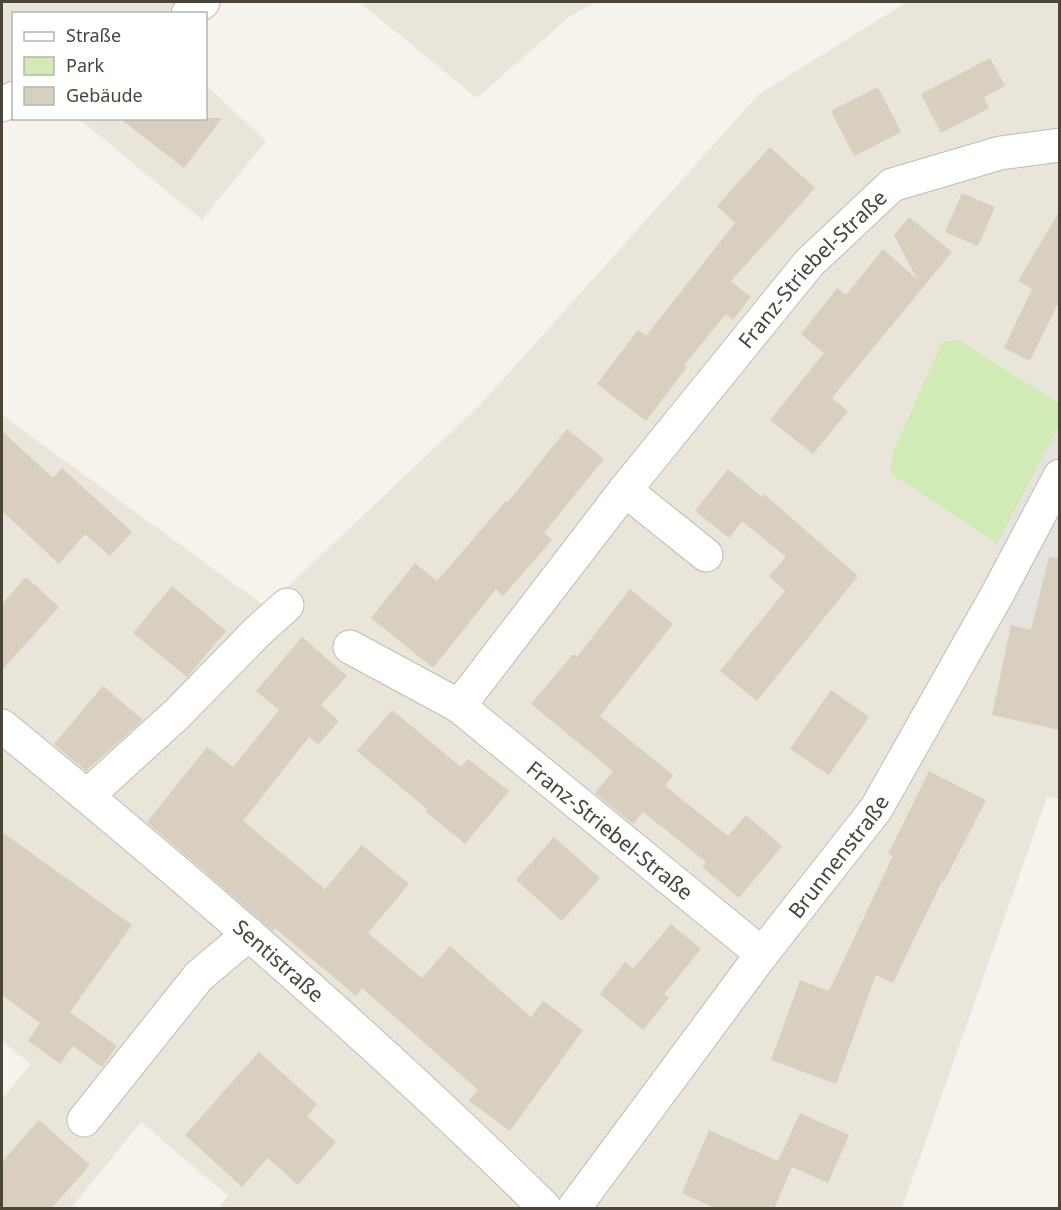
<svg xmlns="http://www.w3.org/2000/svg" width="1061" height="1210" viewBox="0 0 1061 1210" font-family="'Noto Sans',sans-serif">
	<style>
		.residential { fill: #eae5da }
		.industrial { fill: #e6e2dd }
		.green { fill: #d2eab5 }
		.building { fill: #d8cfc1 }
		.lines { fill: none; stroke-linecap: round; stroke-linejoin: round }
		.minor-casing { stroke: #c2bbae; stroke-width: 35 }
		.minor { stroke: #fff; stroke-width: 33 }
		.labels { text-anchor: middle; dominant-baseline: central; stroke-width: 4.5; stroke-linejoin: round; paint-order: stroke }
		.street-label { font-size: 21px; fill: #4b4439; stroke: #fff }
	</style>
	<rect width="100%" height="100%" fill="#f6f3ec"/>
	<!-- residential -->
	<g class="residential">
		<polygon points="2,2 213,2 202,13 14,14 13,117 2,123"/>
		<polygon points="359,2 597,2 570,16 477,98"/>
		<polygon points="907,2 1059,2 1059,403 960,341 890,472 997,544 975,616 1060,640 1059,799 1047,797 902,1208 219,1208 228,1196 141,1122 71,1208 2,1208 2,1099 31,1064 2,1041 2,415 266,607 480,405 759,94"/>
		<polygon points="206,85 266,141 202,220 79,119 206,118"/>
	</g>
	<!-- industrial -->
	<polygon class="industrial" points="1059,427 1059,640 974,616 997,544"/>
	<!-- green -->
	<polygon class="green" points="959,340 1059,403 1059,427 997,544 890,473 893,452 942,342"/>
	<!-- building -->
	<g class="building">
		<polygon points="990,58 1005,86 984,97 989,108 941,133 921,94"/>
		<polygon points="878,87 901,132 854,156 831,111"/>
		<polygon points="119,118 222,118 184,168"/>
		<polygon points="770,147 815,188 731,281 751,297 733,320 726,314 684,365 687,367 646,421 597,384 638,330 646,336 735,223 717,206"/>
		<polygon points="962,193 995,207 978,246 945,232"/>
		<polygon points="1059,212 1059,307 1057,305 1030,361 1004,348 1032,289 1018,281"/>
		<polygon points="909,217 952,252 832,398 848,411 813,454 770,420 824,353 801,334 837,288 846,295 883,249 917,279 894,235"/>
		<polygon points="567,429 604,459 544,533 552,540 503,596 496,589 433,668 371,618 415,563 437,581 506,501 508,502"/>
		<polygon points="2,431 53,478 62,468 132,532 110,556 85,534 59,564 2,511"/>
		<polygon points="728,469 762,497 764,494 858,576 757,701 720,671 785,591 769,576 786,557 742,521 729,538 695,511"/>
		<polygon points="1049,557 1059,558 1059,730 992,715 1011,625 1031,630"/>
		<polygon points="26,577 59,607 2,670 2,604"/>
		<polygon points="172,586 226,631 187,677 133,633"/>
		<polygon points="630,589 673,624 600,716 673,775 665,786 728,836 746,815 782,846 739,898 702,867 706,862 643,812 633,824 595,793 613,771 531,704 573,654 577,657"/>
		<polygon points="302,637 347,676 321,705 339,721 318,745 309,737 243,821 325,889 362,845 409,884 368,933 422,978 450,946 531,1017 543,1001 583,1030 510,1131 469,1101 478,1090 362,988 356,996 275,928 273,931 147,822 207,747 233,767 279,710 256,691"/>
		<polygon points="103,686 143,720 86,771 54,744"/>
		<polygon points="831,690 869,717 829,775 790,749"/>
		<polygon points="392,710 461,767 468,759 509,791 465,844 425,811 427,809 357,751"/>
		<polygon points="929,771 986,800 944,882 942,881 893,983 876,975 836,1084 771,1060 800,980 829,991 893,856 888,854"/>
		<polygon points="2,832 132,925 70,1012 117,1046 102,1067 73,1046 60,1064 28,1041 40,1023 2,995"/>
		<polygon points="554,837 600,878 562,921 516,880"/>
		<polygon points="671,924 701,949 664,994 669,998 643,1030 600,994 625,962 633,969"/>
		<polygon points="259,1052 317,1104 307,1116 336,1142 298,1185 268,1158 242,1187 185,1135"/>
		<polygon points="800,1113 849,1135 828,1183 792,1167 774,1209 716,1209 682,1193 709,1130 778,1161"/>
		<polygon points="39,1120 90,1165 51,1209 2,1209 2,1162"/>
	</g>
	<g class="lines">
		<defs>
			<g id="minor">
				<polyline points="188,14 203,2"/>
				<polyline points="2,105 14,98"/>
				<polyline points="625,490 706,555"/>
				<polyline points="350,647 459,706"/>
				<path id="s1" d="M 2,726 C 189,879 373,1038 545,1208"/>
				<polyline points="87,796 177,714 256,633 287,605"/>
				<path id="s2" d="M 762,954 L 459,706 L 625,490 L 809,263 L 892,185 L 1000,153 L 1060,145"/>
				<polyline points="84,1120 199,976 249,934"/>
				<path id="s3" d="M 574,1208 L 762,954 L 876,809 L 998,593 L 1060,476"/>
			</g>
		</defs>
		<!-- minor casing -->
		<use href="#minor" class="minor-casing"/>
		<!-- minor -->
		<use href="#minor" class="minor"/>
	</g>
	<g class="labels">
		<!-- street labels -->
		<g class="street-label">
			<text stroke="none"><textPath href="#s2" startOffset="954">Franz-Striebel-Straße</textPath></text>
			<text transform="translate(610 830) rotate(39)">Franz-Striebel-Straße</text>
			<text stroke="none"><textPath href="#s3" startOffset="440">Brunnenstraße</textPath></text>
			<text stroke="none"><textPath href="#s1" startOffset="363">Sentistraße</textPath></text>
		</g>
	</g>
	<!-- border -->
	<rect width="1061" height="1210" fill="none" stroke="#4b4439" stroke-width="6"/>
	<!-- legend -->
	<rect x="12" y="12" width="195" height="108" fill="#ffffff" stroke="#b7b4b0" stroke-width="1.5"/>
	<rect x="24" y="32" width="30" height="9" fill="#ffffff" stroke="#b7b4b0" stroke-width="1.5"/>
	<text x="66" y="42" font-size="18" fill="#4b4439">Straße</text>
	<rect x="24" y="57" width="30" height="18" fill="#d2eab5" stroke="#b7b4b0" stroke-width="1.5"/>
	<text x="66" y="72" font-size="18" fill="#4b4439">Park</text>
	<rect x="24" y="87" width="30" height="18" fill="#d8cfc1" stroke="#b7b4b0" stroke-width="1.5"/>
	<text x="66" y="102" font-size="18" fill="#4b4439">Gebäude</text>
</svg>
